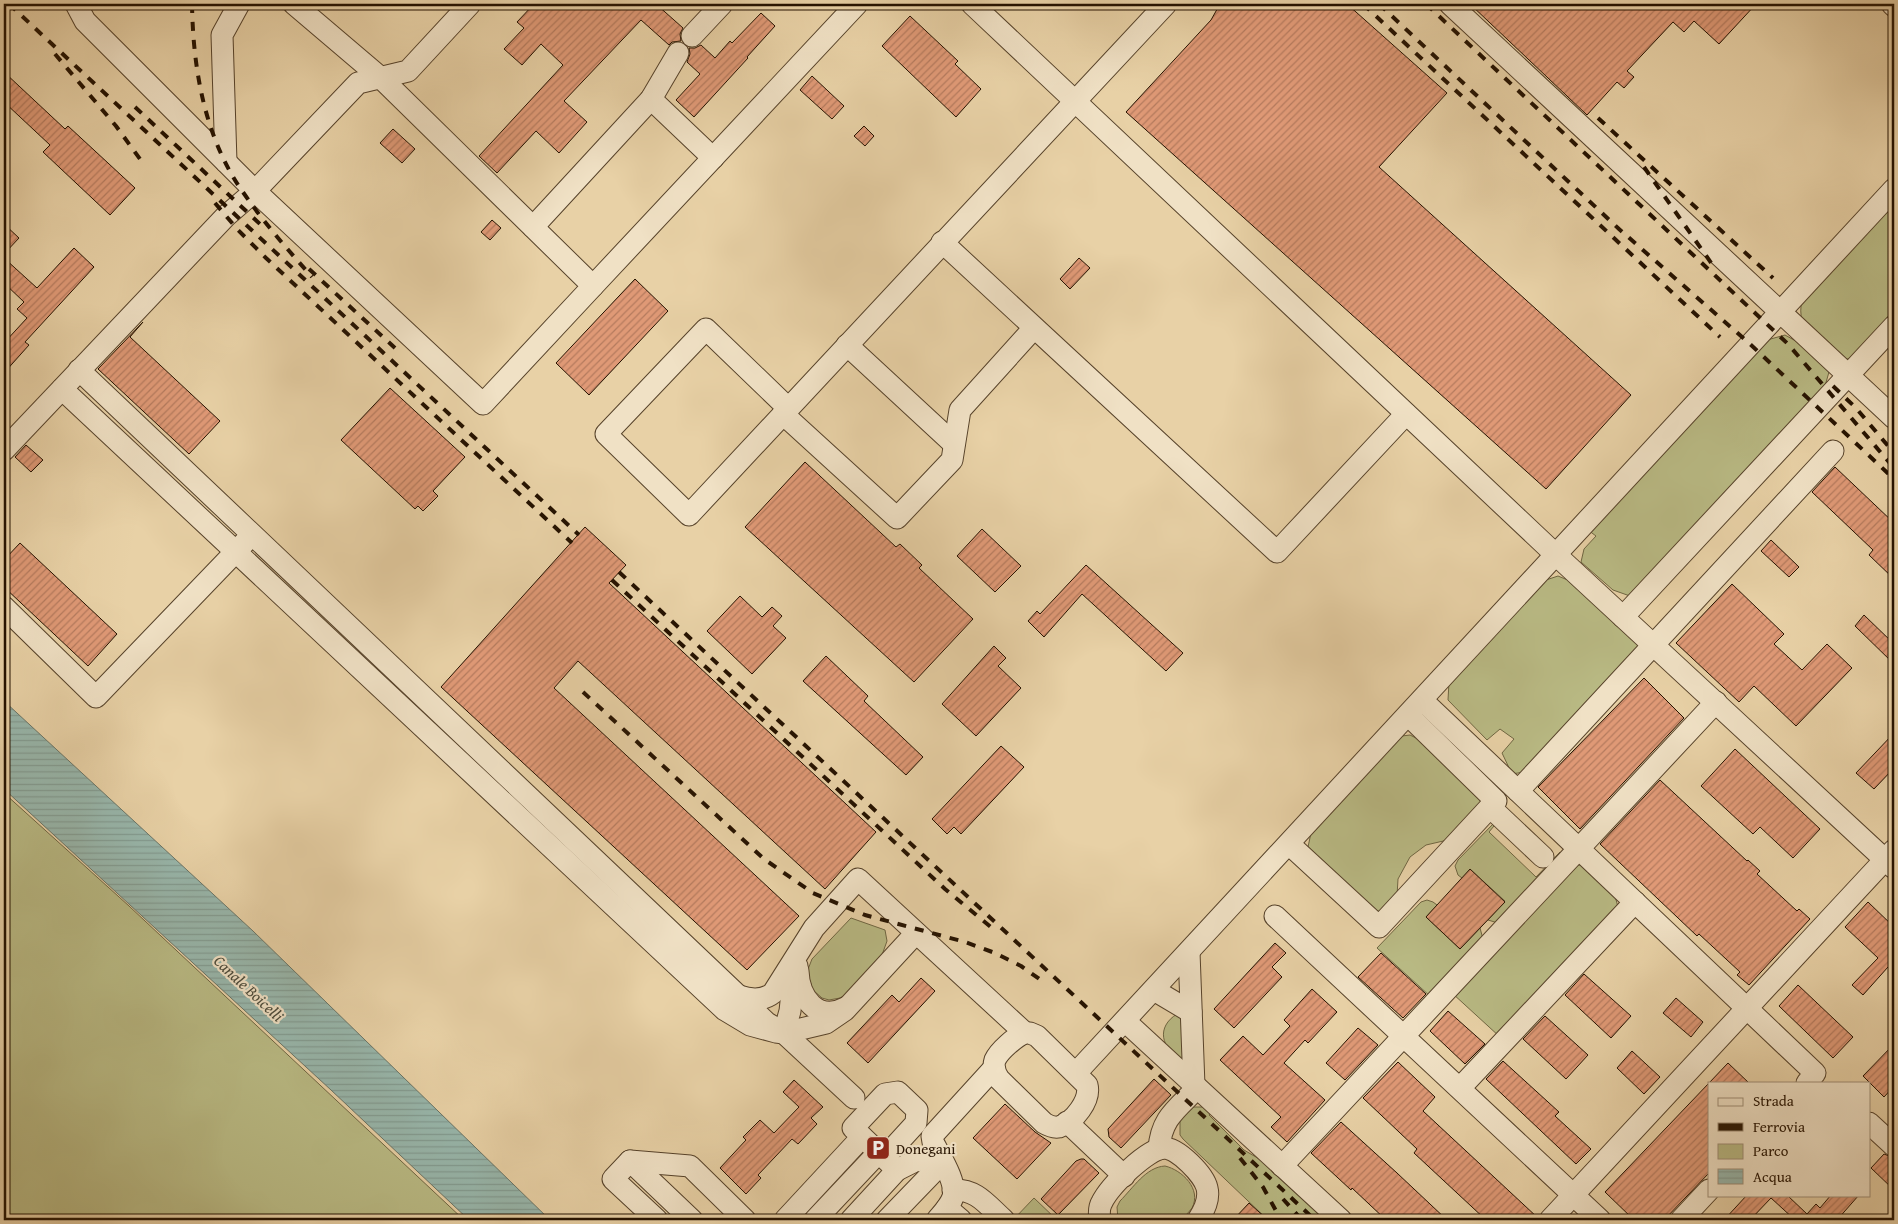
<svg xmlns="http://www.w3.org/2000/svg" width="1898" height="1224" viewBox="0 0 1898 1224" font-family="'Gentium Book Plus',serif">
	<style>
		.green { fill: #b9ba84; stroke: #6f6642 }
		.water { fill: url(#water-rules); stroke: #6a7567 }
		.building { fill: url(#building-hatch); stroke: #251200 }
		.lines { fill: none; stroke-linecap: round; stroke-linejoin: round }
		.minor-casing { stroke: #56422a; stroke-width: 23 }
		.minor { stroke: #f0e1c5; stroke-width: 21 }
		.rail { stroke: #251200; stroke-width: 4; stroke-dasharray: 9 9; stroke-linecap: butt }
		.labels { text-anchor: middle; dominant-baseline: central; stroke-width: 4.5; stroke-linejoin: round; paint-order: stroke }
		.poi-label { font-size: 15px; fill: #251200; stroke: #f0e1c5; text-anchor: start }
		.water-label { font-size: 16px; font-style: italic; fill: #4d4c3c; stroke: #f0e1c5 }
	</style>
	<defs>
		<pattern id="water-rules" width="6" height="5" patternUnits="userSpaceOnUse" patternTransform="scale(1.25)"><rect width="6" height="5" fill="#98b7ac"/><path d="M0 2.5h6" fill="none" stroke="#839c92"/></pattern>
		<pattern id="building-hatch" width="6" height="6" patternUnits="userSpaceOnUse" patternTransform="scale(1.25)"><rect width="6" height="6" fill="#df9976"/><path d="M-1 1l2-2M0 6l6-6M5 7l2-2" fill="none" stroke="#b57b5e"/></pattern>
	</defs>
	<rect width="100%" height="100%" fill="#e8d1a6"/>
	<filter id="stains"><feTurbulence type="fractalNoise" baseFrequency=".004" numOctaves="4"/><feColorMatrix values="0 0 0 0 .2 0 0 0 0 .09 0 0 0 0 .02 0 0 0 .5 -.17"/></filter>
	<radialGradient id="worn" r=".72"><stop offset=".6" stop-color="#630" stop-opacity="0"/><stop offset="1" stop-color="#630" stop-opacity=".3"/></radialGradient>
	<!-- green -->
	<g class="green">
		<path d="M 1894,203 L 1894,317 L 1857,358 L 1838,360 C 1819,343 1795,329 1802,301 Z"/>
		<polygon points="1785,335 1803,345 1829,372 1823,393 1630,596 1613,590 1581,562 1584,549 1596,536 1588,530 1767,340"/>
		<polygon points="1558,576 1575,583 1642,646 1524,772 1512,774 1502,753 1514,739 1500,729 1487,740 1448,700 1449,682 1540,582"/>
		<polygon points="1410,735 1418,739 1481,801 1483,807 1452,839 1426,845 1410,857 1398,879 1397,896 1379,913 1308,847 1311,833 1402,736"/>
		<polygon points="4,793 129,906 464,1220 4,1220"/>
		<polygon points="1493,824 1494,826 1489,832 1536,877 1560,852 1561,855 1498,923 1488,920 1505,901 1471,870 1462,878 1458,875 1455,866 1458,860"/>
		<polygon points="1578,865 1582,865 1615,896 1618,907 1500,1037 1452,993"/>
		<polygon points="1427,900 1433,902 1437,905 1426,917 1460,949 1480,928 1483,939 1431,997 1377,948 1421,902"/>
		<polygon points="851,918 885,930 887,941 882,955 845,995 840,998 829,1000 822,998 813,990 807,972 812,959"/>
		<path d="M 1177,1014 L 1184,1018 L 1184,1058 L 1181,1059 C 1161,1048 1156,1027 1177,1014 Z"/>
		<polygon points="1191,1107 1203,1107 1212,1111 1209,1115 1244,1150 1261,1160 1327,1220 1268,1220 1183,1139 1180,1135 1180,1120"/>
		<path d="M 1165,1166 C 1182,1170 1202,1189 1192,1208 C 1189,1212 1185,1216 1181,1220 L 1118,1220 L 1117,1207 L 1120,1201 C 1133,1188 1146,1167 1165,1166 Z"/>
		<polygon points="1034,1198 1057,1220 1013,1220"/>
	</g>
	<!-- water -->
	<polygon class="water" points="4,701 253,931 550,1220 469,1220 331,1090 4,789"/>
	<!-- building -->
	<g class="building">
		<polygon points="534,4 656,4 683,28 680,34 681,41 672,42 669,45 641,20 564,101 587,122 559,153 536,131 497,173 479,156 563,65 541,44 522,65 504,49 524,28 517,22"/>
		<polygon points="1220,4 1347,4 1447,93 1379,167 1631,395 1546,489 1126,112 1211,20"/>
		<polygon points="1470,4 1756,4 1719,44 1694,21 1684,32 1673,22 1627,71 1634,77 1624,88 1617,82 1587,115"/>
		<polygon points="761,13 775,26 747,57 748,58 694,117 676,100 700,74 687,62 690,54 689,48 695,48 701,45 715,58 730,41 732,43"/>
		<polygon points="910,16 958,61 955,64 981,89 956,117 882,46"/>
		<polygon points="4,72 65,129 68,126 135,188 110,215 43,152 50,145 4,102"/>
		<polygon points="812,76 844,106 832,119 800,90"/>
		<polygon points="864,126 874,136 865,146 854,136"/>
		<polygon points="393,129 415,149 402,163 380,143"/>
		<polygon points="492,220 501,228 490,240 481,232"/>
		<polygon points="4,224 19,238 4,254"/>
		<polygon points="74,248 94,267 25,342 29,345 4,373 4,343 27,318 17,309 24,302 4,283 4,258 37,288"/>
		<polygon points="1079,258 1090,268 1070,289 1060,279"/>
		<polygon points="635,279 668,311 589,395 556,363"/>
		<polygon points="143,322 130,337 220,421 189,454 98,369"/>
		<polygon points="390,388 465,457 433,491 438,496 423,511 418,506 415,509 341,440"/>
		<polygon points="26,445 43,460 31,472 15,457"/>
		<polygon points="805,462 896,547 900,544 922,565 919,568 973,619 914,682 745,527"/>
		<polygon points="1835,467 1894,523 1894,579 1869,555 1873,550 1812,492"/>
		<polygon points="585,527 626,565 609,583 876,832 825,889 578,661 554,688 799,916 747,970 441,687"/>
		<polygon points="982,529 1021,566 995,592 957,556"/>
		<polygon points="1771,540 1799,567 1789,577 1761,551"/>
		<polygon points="20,543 117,634 88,666 4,587 4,560"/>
		<polygon points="1086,565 1183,653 1166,671 1082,594 1044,637 1028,621 1037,611 1040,614"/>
		<polygon points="1732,584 1784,634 1774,644 1802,670 1827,644 1852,668 1796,726 1754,686 1739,702 1676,643"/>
		<polygon points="740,596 762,617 772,607 782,616 773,626 786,638 752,674 707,631"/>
		<polygon points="1864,615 1894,644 1894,664 1855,626"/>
		<polygon points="994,646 1006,658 998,666 1021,688 976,736 942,704"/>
		<polygon points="826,656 868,696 864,701 923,757 906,775 803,681"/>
		<polygon points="1644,678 1684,718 1580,829 1538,787"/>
		<polygon points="1894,733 1894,768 1874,789 1856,773"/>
		<polygon points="1001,746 1024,767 961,834 954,827 947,834 932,819"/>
		<polygon points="1735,749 1820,829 1793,858 1760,827 1753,834 1701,786"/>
		<polygon points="1660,780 1747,861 1748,860 1760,871 1757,874 1797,911 1799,909 1810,919 1749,985 1737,975 1740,972 1699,934 1697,936 1600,844"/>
		<polygon points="1470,869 1505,902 1460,949 1426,917"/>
		<polygon points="1868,902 1894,927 1894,974 1888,967 1863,995 1852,985 1878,958 1845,927"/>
		<polygon points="1275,943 1286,953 1272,967 1282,977 1234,1028 1214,1009"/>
		<polygon points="1381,953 1426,994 1403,1018 1358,977"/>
		<polygon points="1584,974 1631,1016 1611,1038 1565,995"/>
		<polygon points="921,978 935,991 868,1063 847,1043 892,995 899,1002"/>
		<polygon points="1798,985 1853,1037 1833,1058 1779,1006"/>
		<polygon points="1312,989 1337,1012 1308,1043 1305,1040 1284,1063 1325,1100 1287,1142 1271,1127 1281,1117 1220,1060 1243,1036 1263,1055 1290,1026 1284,1020"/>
		<polygon points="1676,998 1703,1022 1691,1037 1663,1013"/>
		<polygon points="1448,1011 1485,1044 1465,1064 1430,1031"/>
		<polygon points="1545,1016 1588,1055 1566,1079 1523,1039"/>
		<polygon points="1358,1028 1378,1045 1345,1080 1326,1063"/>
		<polygon points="1894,1044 1894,1086 1884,1097 1863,1076"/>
		<polygon points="1632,1051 1660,1077 1644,1094 1617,1068"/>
		<polygon points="1503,1061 1559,1112 1555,1116 1591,1149 1576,1164 1486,1079"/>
		<polygon points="1398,1062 1435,1097 1423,1111 1538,1218 1538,1220 1486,1220 1414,1153 1417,1149 1363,1098"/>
		<polygon points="1728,1063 1749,1083 1709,1083"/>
		<polygon points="1154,1079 1171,1095 1121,1148 1109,1137 1108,1129"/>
		<polygon points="794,1080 823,1107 811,1118 817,1124 798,1144 792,1139 758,1175 761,1178 746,1194 720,1168 746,1140 743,1137 760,1120 774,1133 799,1107 783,1092"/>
		<polygon points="1709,1083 1709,1173 1664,1220 1634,1220 1605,1192"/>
		<polygon points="1005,1104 1035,1132 1051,1143 1017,1179 973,1138"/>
		<polygon points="1341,1122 1397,1173 1447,1220 1386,1220 1352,1188 1351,1190 1311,1153"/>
		<polygon points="1884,1154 1894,1158 1894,1190 1871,1168"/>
		<polygon points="1081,1159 1084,1159 1099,1173 1058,1215 1041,1199 1076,1161"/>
		<polygon points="1747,1195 1787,1195 1807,1214 1816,1204 1820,1208 1831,1195 1859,1195 1837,1220 1795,1220 1771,1198 1750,1220 1724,1220"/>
		<polygon points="1249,1203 1268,1220 1233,1220"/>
	</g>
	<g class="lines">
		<defs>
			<g id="minor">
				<polyline points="76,4 85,21 255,191 483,404 593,286 381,78 294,4"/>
				<polyline points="972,4 1555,554 1894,868"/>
				<polyline points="1450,4 1894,418"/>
				<polyline points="1892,4 1894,6"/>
				<polyline points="692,36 722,4"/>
				<polyline points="651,99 713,158"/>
				<polyline points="226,162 222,35 239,4"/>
				<polyline points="533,227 651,99 678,53"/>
				<polyline points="942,242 1277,552 1406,414"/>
				<polyline points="593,286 857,4"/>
				<polyline points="847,345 954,444"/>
				<polyline points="79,370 767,1023 784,1033 854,1098"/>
				<polyline points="62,389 725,1010 750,1025 776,1032 784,1033 826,1023 845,1010 916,933"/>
				<polyline points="788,408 706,329 606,434 689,515 1166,4"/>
				<polyline points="783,414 897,518 952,460 960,410 1034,328"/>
				<polyline points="4,450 226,216 255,191 358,83 408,71 470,4"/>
				<polyline points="4,607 96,697 245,542"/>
				<polyline points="1623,617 1894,326"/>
				<polyline points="1422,700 1815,1073 1807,1083"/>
				<polyline points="1518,791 1833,451"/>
				<polyline points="1490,807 1543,857"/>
				<polyline points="1289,844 1379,927 1490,807 1496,801 1408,715"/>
				<polyline points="1275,916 1600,1220"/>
				<polyline points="1189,952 1194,1086"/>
				<path d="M 798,971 C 799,997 817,1023 845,1008"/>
				<polyline points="1154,990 1191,1012"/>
				<path d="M 739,996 C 751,1000 763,1001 773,993 L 814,928 L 858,879 L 1025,1033"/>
				<polyline points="1125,1021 1341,1220"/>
				<polyline points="784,1033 790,1011 793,983 797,966"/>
				<path d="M 1025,1033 L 1030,1033 L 1037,1036 L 1087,1085 C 1091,1100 1074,1122 1059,1127 C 1053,1128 1049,1126 1044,1123 L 999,1079 C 995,1073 993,1066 995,1060 C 999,1051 1016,1036 1025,1033 Z"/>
				<polyline points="1076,1073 1894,189"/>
				<polyline points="1460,1088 1635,902"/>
				<polyline points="1067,1122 1124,1176"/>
				<polyline points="1869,1123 1894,1146"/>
				<path d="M 1159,1149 C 1161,1118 1177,1109 1197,1088"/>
				<polyline points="630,1161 692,1220"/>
				<polyline points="1282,1166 1716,702"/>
				<polyline points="897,1170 915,1161 941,1157"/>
				<path d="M 953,1190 C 977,1189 987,1205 1004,1220"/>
				<polyline points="947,1208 961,1220"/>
				<polyline points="657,1220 613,1179 630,1161 690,1166 745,1220"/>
				<polyline points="785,1220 862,1137"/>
				<polyline points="815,1220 879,1152"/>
				<polyline points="851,1220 897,1170 853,1128 885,1094 898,1092 917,1110 916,1123 884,1158"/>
				<polyline points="887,1220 943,1162"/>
				<path d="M 937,1220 C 942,1214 950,1206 953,1197 C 957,1182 940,1156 933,1142 L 932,1136 L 994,1068"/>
				<path d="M 1100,1220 C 1099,1214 1099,1207 1102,1202 C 1110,1186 1147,1149 1164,1148 C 1178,1148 1204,1175 1207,1188 C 1210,1200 1204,1211 1198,1220"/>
				<polyline points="1550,1220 1894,850"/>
				<polyline points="1681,1220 1709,1190"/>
			</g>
		</defs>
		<!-- minor casing -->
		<use href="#minor" class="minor-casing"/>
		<!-- minor -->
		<use href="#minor" class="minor"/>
		<!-- rail -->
		<g class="rail">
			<polyline points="9,4 579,535"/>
			<path d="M 192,4 C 193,70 205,140 245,195 C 265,224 289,251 312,277"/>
			<polyline points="1363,4 1720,337"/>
			<polyline points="1379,4 1619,229 1750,344 1894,479"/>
			<polyline points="1426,4 1788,344 1894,468"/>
			<polyline points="55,54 116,126 140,159"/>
			<polyline points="135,107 261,225"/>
			<polyline points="1598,118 1773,278"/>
			<polyline points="1644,167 1714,267"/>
			<polyline points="215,203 238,230 266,258 572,543"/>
			<polyline points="309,269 395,348"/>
			<polyline points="1833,386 1856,408 1894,453"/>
			<polyline points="619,572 1315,1220"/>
			<polyline points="612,580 945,889 992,928"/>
			<polyline points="583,692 764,859 813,893 865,915 965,942 995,953 1021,966 1045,983"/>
			<polyline points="1240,1158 1263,1187 1281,1220"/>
			<polyline points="1283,1199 1302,1220"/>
		</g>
	</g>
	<!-- icons -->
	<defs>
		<symbol id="parking-square" viewBox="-11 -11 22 22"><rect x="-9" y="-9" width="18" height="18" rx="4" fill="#8f2418" stroke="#f0e1c5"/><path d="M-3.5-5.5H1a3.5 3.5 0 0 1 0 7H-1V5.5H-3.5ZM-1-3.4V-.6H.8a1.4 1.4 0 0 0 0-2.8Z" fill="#fff"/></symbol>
	</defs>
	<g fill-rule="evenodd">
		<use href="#parking-square" x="864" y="1134" width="28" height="28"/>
	</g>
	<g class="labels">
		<!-- poi labels -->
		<g class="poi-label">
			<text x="896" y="1148">Donegani</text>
		</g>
		<!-- water labels -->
		<g class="water-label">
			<text transform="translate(249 988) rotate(43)">Canale Boicelli</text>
		</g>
	</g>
	<!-- margin -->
	<rect width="1898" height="1224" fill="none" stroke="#e8d1a6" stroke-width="20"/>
	<rect x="5" y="5" width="1888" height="1214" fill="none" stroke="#251200" stroke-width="2.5"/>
	<rect x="10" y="10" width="1878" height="1204" fill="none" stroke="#251200"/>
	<!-- legend -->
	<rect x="1708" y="1082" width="162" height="115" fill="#f0e1c5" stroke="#9f8e76"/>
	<rect x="1718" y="1098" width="25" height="8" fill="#f0e1c5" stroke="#9f8e76"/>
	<text x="1753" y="1106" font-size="15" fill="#251200">Strada</text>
	<rect x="1718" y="1123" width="25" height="8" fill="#251200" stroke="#9f8e76"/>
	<text x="1753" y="1132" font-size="15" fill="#251200">Ferrovia</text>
	<rect x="1718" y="1144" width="25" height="15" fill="#b9ba84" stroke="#9f8e76"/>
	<text x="1753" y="1156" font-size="15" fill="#251200">Parco</text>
	<rect x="1718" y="1169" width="25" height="15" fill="url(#water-rules)" stroke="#9f8e76"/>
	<text x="1753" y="1182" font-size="15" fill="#251200">Acqua</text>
	<rect width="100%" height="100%" filter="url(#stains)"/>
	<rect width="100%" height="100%" fill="url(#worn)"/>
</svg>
